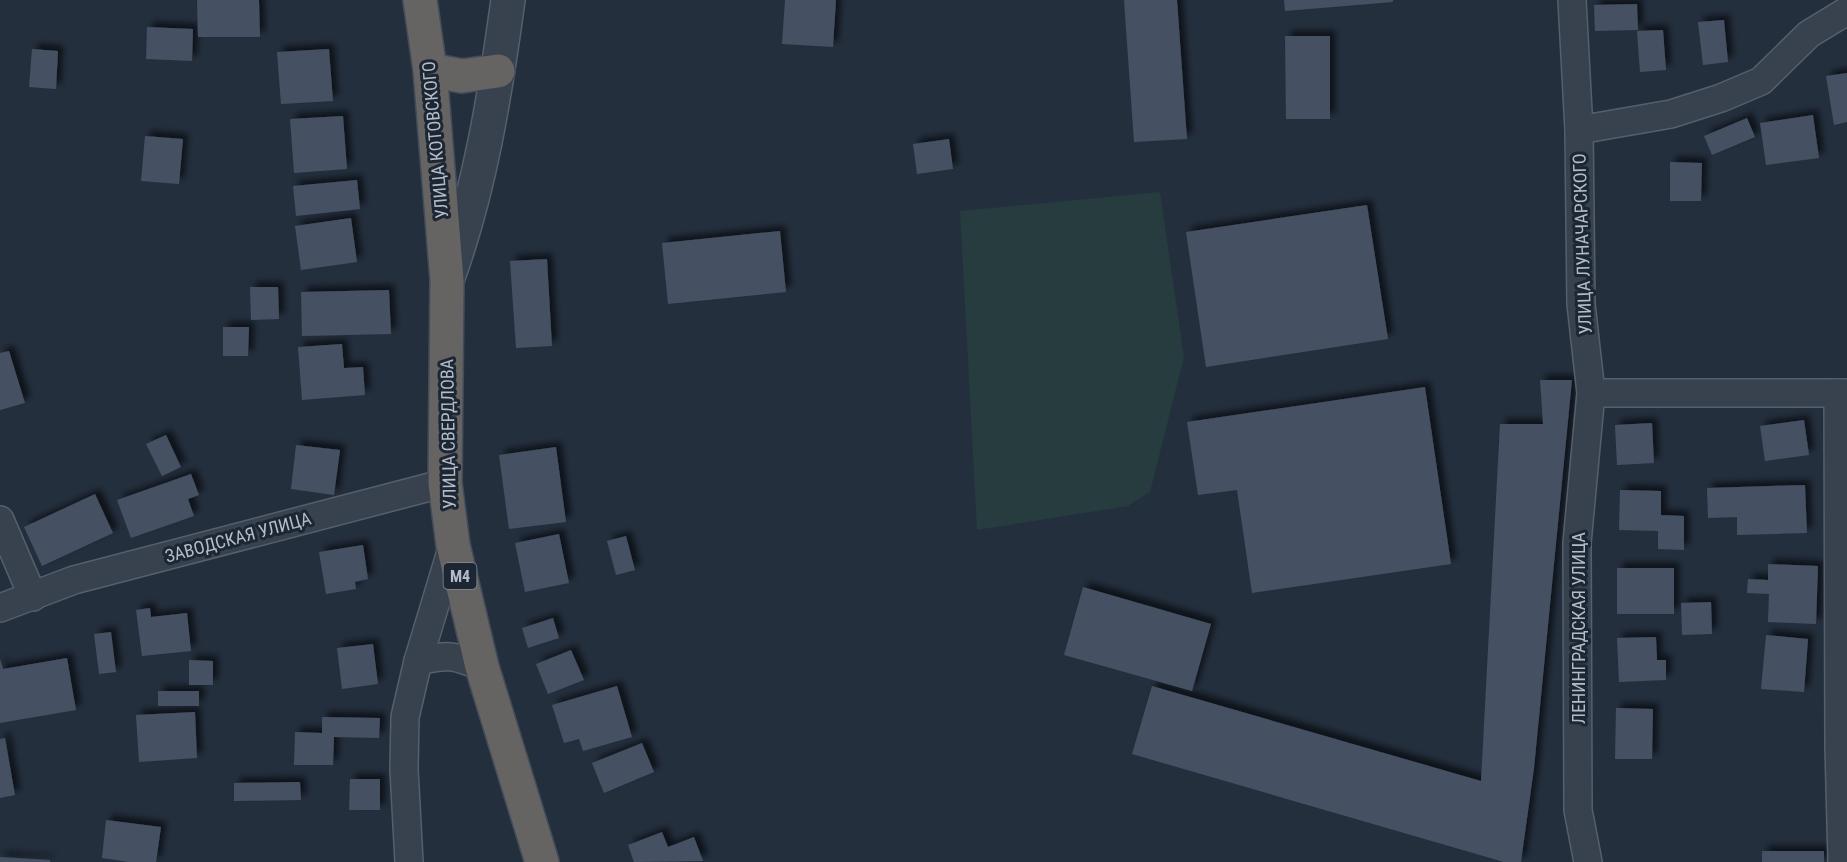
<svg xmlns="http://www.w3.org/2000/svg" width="1847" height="862" viewBox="0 0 1847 862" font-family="'Roboto Condensed',sans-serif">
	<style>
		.green { fill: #263c3f }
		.building { fill: #455162; filter: url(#shadow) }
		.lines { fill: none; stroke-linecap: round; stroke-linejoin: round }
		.minor-casing { stroke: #565f6c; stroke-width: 30 }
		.tertiary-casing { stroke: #565f6c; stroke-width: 36 }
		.trunk-casing { stroke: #434c59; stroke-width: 36 }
		.minor { stroke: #38414e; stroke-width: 27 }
		.tertiary { stroke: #38414e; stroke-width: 33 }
		.trunk { stroke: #656462; stroke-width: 33 }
		.labels { text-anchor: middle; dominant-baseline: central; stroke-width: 6; stroke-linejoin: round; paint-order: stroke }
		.shield { fill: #1d2633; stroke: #878f9c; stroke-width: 1.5 }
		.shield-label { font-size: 16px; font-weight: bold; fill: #b4bcc9 }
		.street-label { font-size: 18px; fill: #b4bcc9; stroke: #1d2633 }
	</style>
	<defs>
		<filter id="shadow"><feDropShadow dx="5.5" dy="-5.5" stdDeviation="3" flood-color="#0009"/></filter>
	</defs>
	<rect width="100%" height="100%" fill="#242f3e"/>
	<!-- green -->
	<polygon class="green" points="1160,192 1184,357 1150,492 1128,506 977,530 960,211"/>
	<!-- building -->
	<g class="building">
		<polygon points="197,0 259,0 260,37 198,37"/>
		<polygon points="785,0 836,0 833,47 782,44"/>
		<polygon points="1124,0 1177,0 1187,139 1134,142"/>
		<polygon points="1284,0 1393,0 1393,2 1285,11"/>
		<polygon points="1637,4 1638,30 1595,31 1594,5"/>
		<polygon points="1724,20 1728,62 1703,65 1698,22"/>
		<polygon points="147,27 193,29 192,61 146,59"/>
		<polygon points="1663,30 1666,70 1640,72 1637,31"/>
		<polygon points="1285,36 1330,36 1330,119 1286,119"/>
		<polygon points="32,49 58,51 56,89 29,87"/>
		<polygon points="329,49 333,101 281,104 277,52"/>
		<polygon points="1847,73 1847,122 1834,125 1826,76"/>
		<polygon points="1813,115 1819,158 1766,165 1760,123"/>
		<polygon points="343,116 347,169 294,173 290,119"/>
		<polygon points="1747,118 1755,137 1712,155 1704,136"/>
		<polygon points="145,136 183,139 179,184 141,181"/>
		<polygon points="949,139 953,169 917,174 913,144"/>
		<polygon points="1670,162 1702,163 1701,201 1670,201"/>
		<polygon points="357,180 360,209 296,216 293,186"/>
		<polygon points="1367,205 1388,339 1206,367 1186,232"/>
		<polygon points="351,218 357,262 301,270 295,226"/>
		<polygon points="780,231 786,292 668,304 662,243"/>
		<polygon points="547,259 552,346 516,348 510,261"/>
		<polygon points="250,287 278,287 279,319 251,320"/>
		<polygon points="389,290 391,334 302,336 301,292"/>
		<polygon points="223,327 249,327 248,356 223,356"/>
		<polygon points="342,344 344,368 363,367 365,395 302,400 298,347"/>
		<polygon points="9,351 25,403 0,410 0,353"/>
		<polygon points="1540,380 1572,380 1534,768 1521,862 1504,862 1132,754 1152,686 1481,781 1500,424 1543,424"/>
		<polygon points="1425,387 1451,564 1252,593 1237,490 1198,495 1187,422"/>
		<polygon points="1804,420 1809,455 1765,461 1760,426"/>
		<polygon points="1652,423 1654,463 1617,465 1615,425"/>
		<polygon points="166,435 181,467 162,476 146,444"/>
		<polygon points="296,445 340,450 334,495 291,489"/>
		<polygon points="556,447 566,522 509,529 499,455"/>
		<polygon points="191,474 199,495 188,499 194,516 131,538 117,500"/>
		<polygon points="1805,485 1807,533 1737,535 1737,517 1708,518 1707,488"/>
		<polygon points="1620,490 1661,491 1661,515 1684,516 1684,550 1658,549 1658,531 1619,530"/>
		<polygon points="95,494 113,533 42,566 24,527"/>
		<polygon points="559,534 569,583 525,592 515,543"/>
		<polygon points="626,536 635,570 616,575 607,541"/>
		<polygon points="363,545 368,579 355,582 356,589 326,594 319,552"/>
		<polygon points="1768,564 1818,566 1816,624 1768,622 1769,594 1747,593 1748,579 1768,580"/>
		<rect x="1617" y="568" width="57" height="46"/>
		<polygon points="1083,587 1211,624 1192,691 1064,655"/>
		<polygon points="1711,602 1712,634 1682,635 1681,603"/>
		<polygon points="150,608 151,617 187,613 191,651 142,656 136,610"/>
		<polygon points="553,618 559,638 528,648 522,628"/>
		<polygon points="111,632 116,672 99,674 94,634"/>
		<polygon points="1766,635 1808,639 1804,692 1761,689"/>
		<polygon points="1656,637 1657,660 1666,660 1666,680 1619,682 1617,638"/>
		<polygon points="373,644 378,684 342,689 337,648"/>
		<polygon points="571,650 584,680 548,694 536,664"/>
		<polygon points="67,658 76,710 0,723 0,659 3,669"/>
		<polygon points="189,660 213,661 213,685 189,685"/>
		<polygon points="617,686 632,737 583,751 579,739 564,743 552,705"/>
		<rect x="158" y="691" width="41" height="15"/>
		<polygon points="1616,708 1653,709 1652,759 1615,759"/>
		<polygon points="195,712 197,758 139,762 136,715"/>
		<polygon points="322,717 380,718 379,738 334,737 333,765 294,765 295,732 322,733"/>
		<polygon points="5,738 15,795 0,798 0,739"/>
		<polygon points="642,743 654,772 604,793 592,763"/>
		<polygon points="350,779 380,779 380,810 349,810"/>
		<polygon points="300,782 301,800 234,801 234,783"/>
		<polygon points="106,820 161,827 156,862 129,862 102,858"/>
		<polygon points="662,832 668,847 694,837 703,861 634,862 628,845"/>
		<rect x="1762" y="851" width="62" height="11"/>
		<polygon points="0,857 50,860 50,862 0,862"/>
	</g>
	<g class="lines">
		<defs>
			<g id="minor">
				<polyline points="1572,0 1579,130 1581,304 1591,393 1577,543 1578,810 1588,862"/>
				<polyline points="1579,130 1671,114 1721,98 1761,81 1809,34 1847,11"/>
				<polyline points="1591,393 1847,393"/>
				<polyline points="1838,393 1839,747 1842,862"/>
				<polyline points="0,520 33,597"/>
				<polyline points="0,608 74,580 445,483"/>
				<path d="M 418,661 C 447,654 455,655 482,667"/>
				<polyline points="409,862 404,769 405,717 418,661 453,545"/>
			</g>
			<path id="tertiary" d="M 447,280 C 480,190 495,95 508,0"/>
			<g id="trunk">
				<polyline points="420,0 430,70 447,280 445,483 453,545 482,667 542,862"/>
				<polyline points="430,70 462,76 498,71"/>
			</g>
		</defs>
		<!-- minor casing -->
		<use href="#minor" class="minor-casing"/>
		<!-- tertiary casing -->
		<use href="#tertiary" class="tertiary-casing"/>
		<!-- trunk casing -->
		<use href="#trunk" class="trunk-casing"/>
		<!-- minor -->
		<use href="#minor" class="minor"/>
		<!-- tertiary -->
		<use href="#tertiary" class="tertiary"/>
		<!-- trunk -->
		<use href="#trunk" class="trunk"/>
	</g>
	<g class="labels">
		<!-- shield labels -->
		<rect class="shield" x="443.5" y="563" width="33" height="26" rx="4.5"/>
		<g class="shield-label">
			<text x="460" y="576">M4</text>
		</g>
		<!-- street labels -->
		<g class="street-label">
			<text transform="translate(435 140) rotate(-95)">УЛИЦА КОТОВСКОГО</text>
			<text transform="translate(1582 244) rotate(-92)">УЛИЦА ЛУНАЧАРСКОГО</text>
			<text transform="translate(448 434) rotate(-91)">УЛИЦА СВЕРДЛОВА</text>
			<text transform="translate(238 537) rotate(-15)">ЗАВОДСКАЯ УЛИЦА</text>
			<text transform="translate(1578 628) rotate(-90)">ЛЕНИНГРАДСКАЯ УЛИЦА</text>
		</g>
	</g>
</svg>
